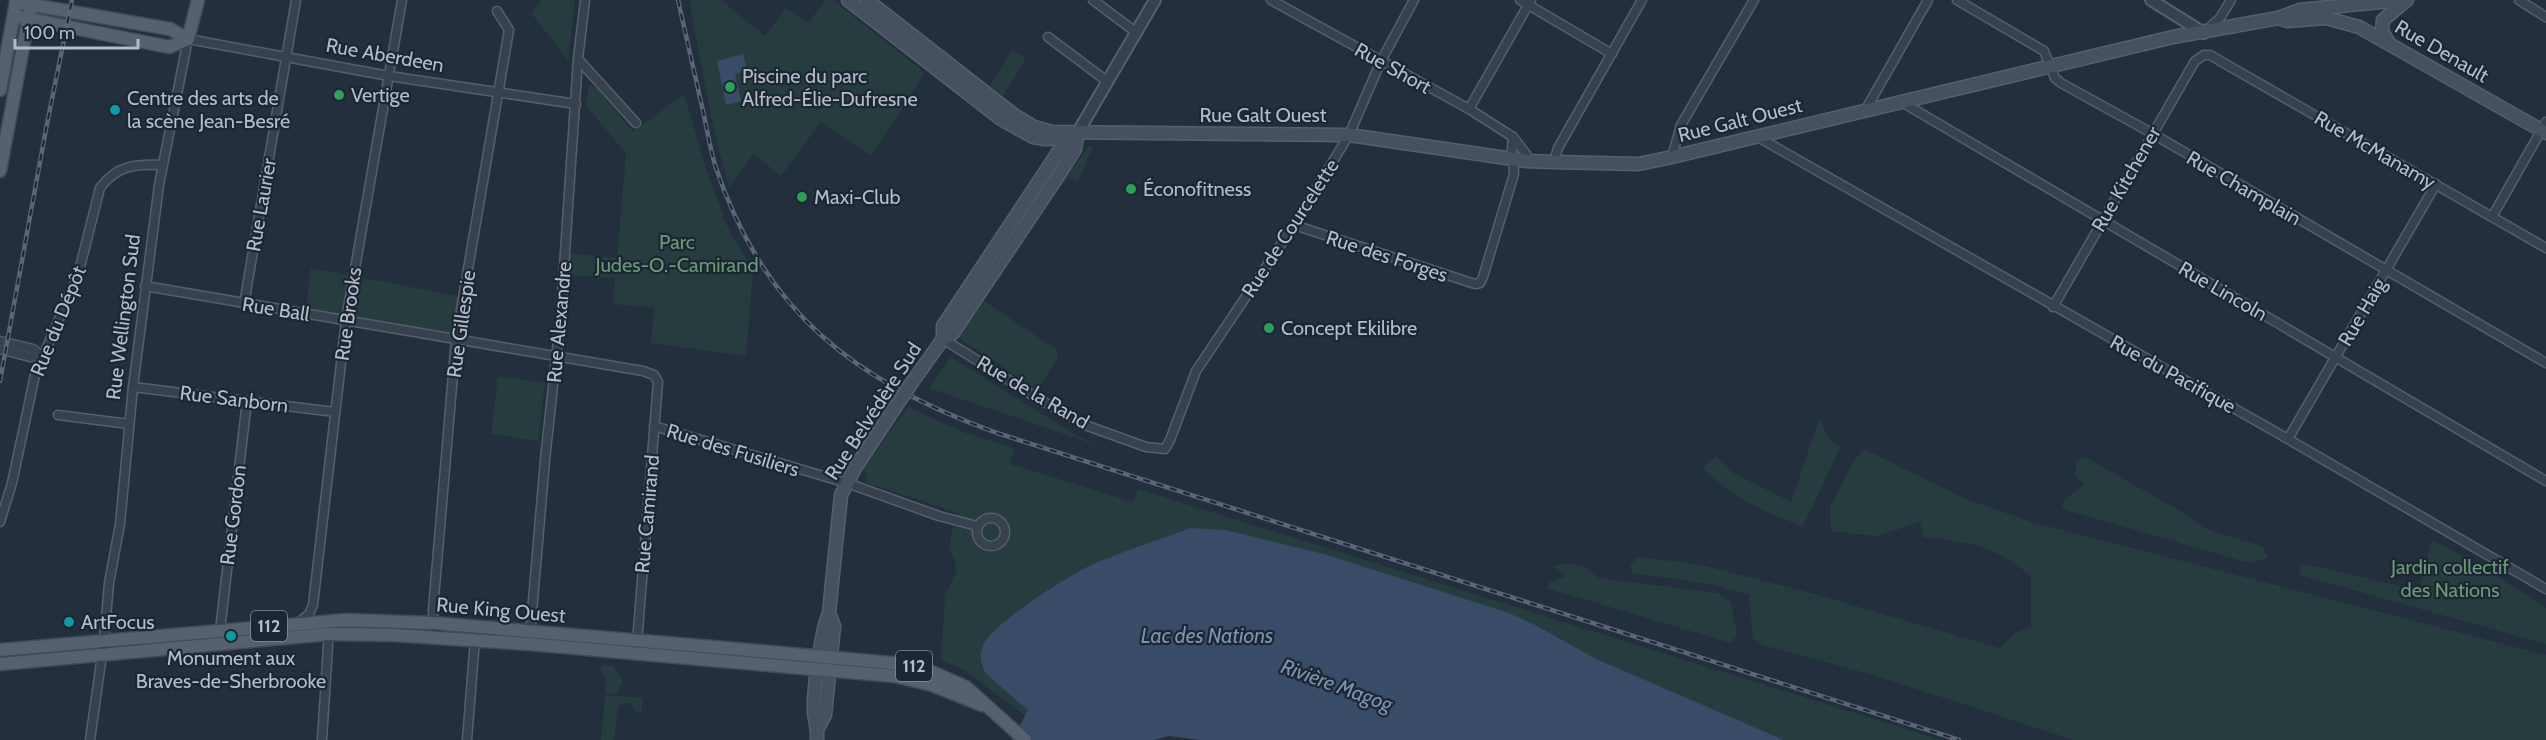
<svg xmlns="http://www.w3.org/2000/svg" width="2546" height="740" viewBox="0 0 2546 740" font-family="Cabin,sans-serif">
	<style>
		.green { fill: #263c3f }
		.water { fill: #394c67 }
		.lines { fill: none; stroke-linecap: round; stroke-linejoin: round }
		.minor-casing { stroke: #565f6c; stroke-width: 11 }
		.tertiary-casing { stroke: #565f6c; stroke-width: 14 }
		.secondary-casing { stroke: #565f6c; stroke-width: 15 }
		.primary-casing { stroke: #414a57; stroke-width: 15 }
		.minor { stroke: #38414e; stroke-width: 8 }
		.tertiary { stroke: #38414e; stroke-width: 10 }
		.secondary { stroke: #465061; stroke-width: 12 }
		.primary { stroke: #56606e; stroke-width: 12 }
		.rail-casing { stroke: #5a6575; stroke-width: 4.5 }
		.rail { stroke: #1d2633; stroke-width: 2; stroke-dasharray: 7; stroke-linecap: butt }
		.secondary-bridge-casing { stroke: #565f6c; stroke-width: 15; stroke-linecap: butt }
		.secondary-bridge { stroke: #465061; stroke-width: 12 }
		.leisure-dot { fill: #2e9e5b; stroke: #1d2633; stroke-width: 2 }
		.culture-dot { fill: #0f9aa8; stroke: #1d2633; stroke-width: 2 }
		.labels { text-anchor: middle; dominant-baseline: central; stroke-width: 4.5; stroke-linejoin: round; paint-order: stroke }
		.shield { fill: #1d2633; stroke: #878f9c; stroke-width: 1.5 }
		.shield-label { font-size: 18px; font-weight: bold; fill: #b4bcc9 }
		.street-label { font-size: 20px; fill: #b4bcc9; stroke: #1d2633 }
		.poi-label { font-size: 20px; fill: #b4bcc9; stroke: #1d2633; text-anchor: start }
		.park-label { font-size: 20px; fill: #6b9a76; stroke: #1d2633 }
		.water-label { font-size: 21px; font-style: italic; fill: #7c92b1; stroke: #1d2633 }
	</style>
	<rect width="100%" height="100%" fill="#242f3e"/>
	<!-- green -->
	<g class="green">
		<polygon points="542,0 575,0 568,60 531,13"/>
		<polygon points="689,0 721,0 765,36 786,8 808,23 826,0 833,0 925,73 871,156 821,122 781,176 753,154 729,188 712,122"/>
		<polygon points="1014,47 1014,51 1026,58 1003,96 990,86"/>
		<polygon points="589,85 597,88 633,132 684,94 705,165 726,224 753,271 746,356 651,343 654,308 613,304 615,278 564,275 565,253 617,258 626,154 586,105"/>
		<polygon points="1089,146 1093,146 1078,181 1067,176"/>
		<polygon points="311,268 463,297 456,339 305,313"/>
		<polygon points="984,301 1057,350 1058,358 1037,390 961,339 961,335"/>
		<polygon points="951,357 1079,437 1111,450 929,388"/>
		<polygon points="498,377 545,382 538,441 491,434"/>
		<path d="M 908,407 L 963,432 L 1014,448 L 1010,464 L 1133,502 L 1138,489 L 1941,740 L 1784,740 L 1601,661 C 1568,645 1539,624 1506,612 L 1190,528 L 1088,567 L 1071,576 L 1008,618 L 982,646 L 981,667 L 986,674 L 1029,710 L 1025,716 L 965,670 L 941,660 L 945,596 L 956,572 L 955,562 L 949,548 L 956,512 L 867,483 L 864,468 Z"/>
		<path d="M 1819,419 L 1830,441 L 1841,446 L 1803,526 C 1765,513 1730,497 1702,467 L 1716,456 L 1733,473 L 1791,502 Z"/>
		<path d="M 1864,449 L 1963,498 L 2035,523 L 2546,655 L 2546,740 L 2074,740 L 1873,675 L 1762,645 L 1753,638 L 1749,595 L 1711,584 L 1633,573 L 1630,566 L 1637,557 L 1697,564 L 1811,593 L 1999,648 L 2015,633 L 2031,627 L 2031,576 C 1993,545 1970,542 1923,537 L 1920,522 L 1877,536 L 1831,531 L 1830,507 L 1855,459 Z"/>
		<path d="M 2085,457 L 2185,514 C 2211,538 2233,534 2264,548 L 2268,558 L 2249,563 L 2063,509 L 2062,503 L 2084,484 L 2075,475 L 2076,462 Z"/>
		<polygon points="2432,540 2481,566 2546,608 2546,644 2300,575 2301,563 2419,590"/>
		<polygon points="1565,563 1583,566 1598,578 1718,593 1731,602 1737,635 1731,643 1546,588 1551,581 1567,576 1552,566"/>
		<polygon points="603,665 613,666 623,679 617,694 605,693 606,681 601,670"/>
		<polygon points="605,695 643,698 641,713 635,712 632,705 629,702 618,706 614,740 601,740"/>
	</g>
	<!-- water -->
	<g class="water">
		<polygon points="743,54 747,70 735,74 741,101 726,105 717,61"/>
		<path d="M 1190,528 L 1225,530 L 1324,554 L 1506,612 C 1539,624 1568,645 1601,661 L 1784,740 L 1200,740 L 1169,736 L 1154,740 L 1012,740 L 1028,710 L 986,674 C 981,666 979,657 982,648 C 989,625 1064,579 1087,567 C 1120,552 1156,541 1190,528 Z"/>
	</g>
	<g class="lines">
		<defs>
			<g id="minor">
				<polyline points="1093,0 1137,33"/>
				<polyline points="1271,0 1469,109 1513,137 1526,154 1527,161"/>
				<polyline points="1520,0 1612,54"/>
				<polyline points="1957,0 2044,51 2055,78 2061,83 2148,131 2546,363"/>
				<polyline points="2519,0 2546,17"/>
				<polyline points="2206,31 2220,18 2231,0"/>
				<polyline points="1048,37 1108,82"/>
				<polyline points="578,59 636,123"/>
				<polyline points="1900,101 2546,481"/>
				<polyline points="1469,109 1531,0"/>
				<polyline points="1866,109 1928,0"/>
				<polyline points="1756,136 2288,439 2546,589"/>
				<polyline points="1672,157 1681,125 1754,0"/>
				<polyline points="1511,159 1513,137"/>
				<polyline points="1554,162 1558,148 1642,0"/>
				<polyline points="2492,217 2546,122"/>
				<polyline points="1294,225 1475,284 1480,283 1483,277 1514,174 1513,159"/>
				<polyline points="145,286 643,371 654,375 658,382 636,655"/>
				<polyline points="244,304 296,0"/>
				<polyline points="2053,307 2195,61 2204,55 2210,55 2229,66 2546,248"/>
				<polyline points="943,339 1037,398 1085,425 1146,447 1165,449 1170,440 1196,371 1294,225 1349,135 1381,61 1414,0"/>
				<polyline points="0,341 33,349 42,356"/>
				<polyline points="0,349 30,357 41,356"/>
				<polyline points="133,387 335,412"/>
				<polyline points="58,415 129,424"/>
				<polyline points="654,426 847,483 939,516 977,526"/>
				<polyline points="2288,439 2436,184"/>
				<circle cx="991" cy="532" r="14"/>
				<path d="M 0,522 L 12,483 L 35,375 L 78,275 L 100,188 C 117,165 135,164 162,165"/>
				<polyline points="298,623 309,614 313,605 346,320 402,0"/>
				<polyline points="220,630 247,401"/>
				<polyline points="530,636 545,460 561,312 578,59 585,0"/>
				<path d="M 445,639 C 435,630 433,624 433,610 L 456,339 L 509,30 L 497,11"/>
				<polyline points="90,740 104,641 109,583 120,524 133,387 159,185 188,39 389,76 576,104"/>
				<polyline points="322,740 329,630"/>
				<polyline points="467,740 475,640"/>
			</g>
			<g id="tertiary">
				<polyline points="2151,0 2204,33"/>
				<polyline points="1078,132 1155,0"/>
			</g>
			<g id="secondary">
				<polyline points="848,0 1001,119 1033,137 1045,139 1063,138"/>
				<polyline points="867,0 1014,115 1034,127 1052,132 1349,135 1527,161 1554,162 1639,164 1672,157 2173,37 2278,18 2300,10 2400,0"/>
				<polyline points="2278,18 2287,21 2326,18 2359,27 2546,133"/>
				<polyline points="2389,43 2382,31 2383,20 2407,0"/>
				<polyline points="943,339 943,326 1061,148 1075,135"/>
				<polyline points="913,381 943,339 953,333 959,324 1060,173 1075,149 1078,132"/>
				<polyline points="818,728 825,715 834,626 829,613"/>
				<path d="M 817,740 C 818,730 815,722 814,712 C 813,691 821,632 829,613 L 841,495 L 855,468 L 890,415"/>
			</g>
			<g id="primary">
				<polyline points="14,16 169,47 188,39"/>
				<polyline points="188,39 198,0"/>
				<polyline points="0,90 16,2 170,29 188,39"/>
				<polyline points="0,171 30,10"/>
				<polyline points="0,650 346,620 433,623 725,648 891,663 923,668 966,687 1025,740"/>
				<polyline points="0,664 329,634 394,635 529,644 894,676 932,685 982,705"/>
			</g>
		</defs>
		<!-- minor casing -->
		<use href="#minor" class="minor-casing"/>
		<!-- tertiary casing -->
		<use href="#tertiary" class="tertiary-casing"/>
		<!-- secondary casing -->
		<use href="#secondary" class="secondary-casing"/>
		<!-- primary casing -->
		<use href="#primary" class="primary-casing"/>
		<!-- minor -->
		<use href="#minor" class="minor"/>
		<!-- tertiary -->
		<use href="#tertiary" class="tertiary"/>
		<!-- secondary -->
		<use href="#secondary" class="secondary"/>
		<!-- primary -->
		<use href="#primary" class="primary"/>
		<defs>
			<g id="rail">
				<path d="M 678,0 C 686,37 695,74 703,111 C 707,129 710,148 715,165 C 764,313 854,381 997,433 L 1959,740"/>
				<polyline points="0,381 46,129 72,0"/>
			</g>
		</defs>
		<!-- rail casing -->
		<use href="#rail" class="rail-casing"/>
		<!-- rail -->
		<use href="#rail" class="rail"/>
		<defs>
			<polyline id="secondary-bridge" points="890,415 913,381"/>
		</defs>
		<!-- secondary-bridge casing -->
		<use href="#secondary-bridge" class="secondary-bridge-casing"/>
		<!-- secondary-bridge -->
		<use href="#secondary-bridge" class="secondary-bridge"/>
	</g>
	<!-- markers -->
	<g class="leisure-dot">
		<circle cx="730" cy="87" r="6"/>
		<circle cx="339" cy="95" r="6"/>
		<circle cx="1131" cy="189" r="6"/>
		<circle cx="802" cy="197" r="6"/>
		<circle cx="1269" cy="328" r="6"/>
	</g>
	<g class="culture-dot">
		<circle cx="115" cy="110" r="6"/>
		<circle cx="69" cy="622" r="6"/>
		<circle cx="231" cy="636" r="6"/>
	</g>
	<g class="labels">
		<!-- shield labels -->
		<g class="shield">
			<rect x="251" y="611" width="36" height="30" rx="4.5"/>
			<rect x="896" y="651" width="36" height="30" rx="4.5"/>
		</g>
		<g class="shield-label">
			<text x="269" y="626">112</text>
			<text x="914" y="666">112</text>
		</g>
		<!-- street labels -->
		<g class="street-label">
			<text transform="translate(2442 51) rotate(30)">Rue Denault</text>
			<text transform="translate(385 55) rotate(10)">Rue Aberdeen</text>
			<text transform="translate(1393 68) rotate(29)">Rue Short</text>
			<text x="1263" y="115">Rue Galt Ouest</text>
			<text transform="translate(1740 120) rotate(-14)">Rue Galt Ouest</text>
			<text transform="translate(2375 150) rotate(30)">Rue McManamy</text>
			<text transform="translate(2126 179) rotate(-60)">Rue Kitchener</text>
			<text transform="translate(2244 188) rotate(30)">Rue Champlain</text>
			<text transform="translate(261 205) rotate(-80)">Rue Laurier</text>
			<text transform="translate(1290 228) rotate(-57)">Rue de Courcelette</text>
			<text transform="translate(1387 256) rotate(18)">Rue des Forges</text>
			<text transform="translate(2223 291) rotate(30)">Rue Lincoln</text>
			<text transform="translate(276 309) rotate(9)">Rue Ball</text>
			<text transform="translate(2362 312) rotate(-60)">Rue Haig</text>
			<text transform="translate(348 314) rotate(-82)">Rue Brooks</text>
			<text transform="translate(123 317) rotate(-83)">Rue Wellington Sud</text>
			<text transform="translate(58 321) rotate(-68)">Rue du Dépôt</text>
			<text transform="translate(559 322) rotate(-85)">Rue Alexandre</text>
			<text transform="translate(461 324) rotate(-82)">Rue Gillespie</text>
			<text transform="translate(2173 374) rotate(29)">Rue du Pacifique</text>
			<text transform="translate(1033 392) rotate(30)">Rue de la Rand</text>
			<text transform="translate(234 399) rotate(7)">Rue Sanborn</text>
			<text transform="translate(873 411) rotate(-57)">Rue Belvédère Sud</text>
			<text transform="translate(733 450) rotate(17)">Rue des Fusiliers</text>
			<text transform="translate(647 514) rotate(-85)">Rue Camirand</text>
			<text transform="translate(233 515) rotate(-83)">Rue Gordon</text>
			<text transform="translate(501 610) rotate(5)">Rue King Ouest</text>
		</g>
		<!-- poi labels -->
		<g class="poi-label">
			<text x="742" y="76">Piscine du parc<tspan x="742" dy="23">Alfred-Élie-Dufresne</tspan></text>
			<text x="351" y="95">Vertige</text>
			<text x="127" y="98">Centre des arts de<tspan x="127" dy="23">la scène Jean-Besré</tspan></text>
			<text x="1143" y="189">Éconofitness</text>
			<text x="814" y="197">Maxi-Club</text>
			<text x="1281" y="328">Concept Ekilibre</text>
			<text x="81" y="622">ArtFocus</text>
			<text x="231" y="658" text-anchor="middle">Monument aux<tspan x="231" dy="23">Braves-de-Sherbrooke</tspan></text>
		</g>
		<!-- park labels -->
		<g class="park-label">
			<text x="677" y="242">Parc<tspan x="677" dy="23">Judes-O.-Camirand</tspan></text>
			<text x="2450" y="567">Jardin collectif<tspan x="2450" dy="23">des Nations</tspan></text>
		</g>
		<!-- water labels -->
		<g class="water-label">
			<text x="1207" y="635">Lac des Nations</text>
			<text transform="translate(1337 685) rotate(20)">Rivière Magog</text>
		</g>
	</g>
	<!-- scale -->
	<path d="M15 39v9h123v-9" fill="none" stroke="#b4bcc9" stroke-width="3"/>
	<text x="24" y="39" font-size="18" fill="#b4bcc9" stroke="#1d2633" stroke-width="4.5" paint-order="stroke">100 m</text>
</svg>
